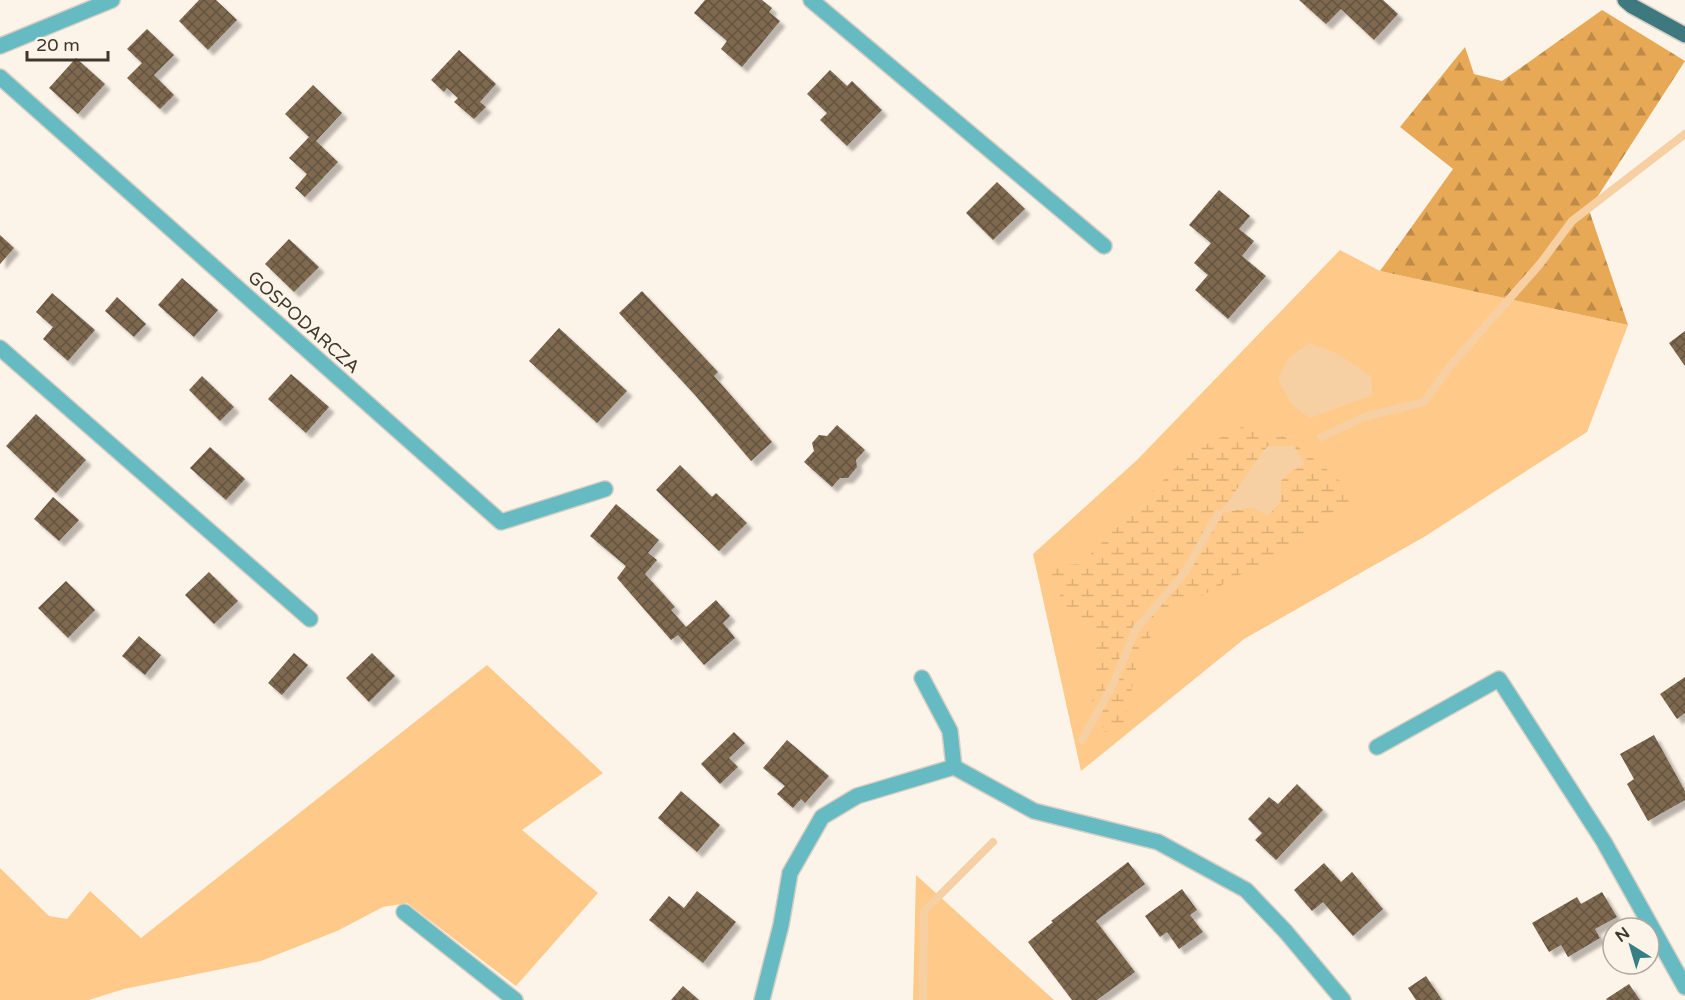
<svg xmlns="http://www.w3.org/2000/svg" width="1685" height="1000" viewBox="0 0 1685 1000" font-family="'Varela Round',sans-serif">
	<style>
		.grass { fill: #ffca89 }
		.forest { fill: url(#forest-firs) }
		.wetland { fill: url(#wetland-marsh) }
		.water { fill: #f6d0a2 }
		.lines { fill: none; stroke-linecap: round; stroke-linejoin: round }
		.stream { stroke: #f6d0a2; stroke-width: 8 }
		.building { fill: url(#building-cross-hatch); filter: url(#shadow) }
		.minor-casing { stroke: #d7cec3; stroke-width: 18 }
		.major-casing { stroke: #d7cec3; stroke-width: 18 }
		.minor { stroke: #66bbc3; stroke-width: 15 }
		.major { stroke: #3d797e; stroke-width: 15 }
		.labels { text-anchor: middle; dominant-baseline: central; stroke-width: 6; stroke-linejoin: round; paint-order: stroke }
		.street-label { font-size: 18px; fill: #40372c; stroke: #fdf4e9 }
	</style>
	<defs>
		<pattern id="forest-firs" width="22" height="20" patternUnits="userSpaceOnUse" patternTransform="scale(1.5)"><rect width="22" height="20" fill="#e8a956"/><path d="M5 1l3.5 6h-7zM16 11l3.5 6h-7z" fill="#bd8a47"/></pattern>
		<pattern id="wetland-marsh" width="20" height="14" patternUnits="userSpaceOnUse" patternTransform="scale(1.5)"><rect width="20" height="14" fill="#ffca89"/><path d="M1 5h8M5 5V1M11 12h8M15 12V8" fill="none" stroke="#dcae76"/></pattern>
		<pattern id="building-cross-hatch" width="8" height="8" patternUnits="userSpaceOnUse" patternTransform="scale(1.5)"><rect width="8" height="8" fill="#7e6950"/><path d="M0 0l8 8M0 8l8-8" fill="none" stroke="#63533f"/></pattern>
		<filter id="shadow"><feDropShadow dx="5.5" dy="5.5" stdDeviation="1.5" flood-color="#0004"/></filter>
	</defs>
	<rect width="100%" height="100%" fill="#fdf4e9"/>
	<!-- grass -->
	<g class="grass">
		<polygon points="1340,250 1380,271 1628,325 1587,432 1424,537 1244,639 1081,771 1033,554 1137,460"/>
		<polygon points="487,665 603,773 522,830 598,893 516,986 407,903 383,907 337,931 261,961 124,989 89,1000 0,1000 0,868 49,916 67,919 90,891 141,938"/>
		<polygon points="916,875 1054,1000 913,1000"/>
	</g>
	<!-- forest -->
	<polygon class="forest" points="1602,10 1685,61 1589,210 1628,325 1380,271 1453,169 1400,127 1465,47 1474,74 1502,81"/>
	<!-- wetland -->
	<polygon class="wetland" points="1246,425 1285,437 1334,475 1358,501 1308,537 1213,590 1163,615 1138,660 1124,725 1105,732 1092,705 1095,651 1093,626 1067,614 1049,566 1081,564 1191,452"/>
	<!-- water -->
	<g class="water">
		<polygon points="1309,343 1338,354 1371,376 1373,395 1310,418 1292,405 1278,379 1288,358"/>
		<path d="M 1268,446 L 1294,446 L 1305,464 L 1289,473 L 1281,481 L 1281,501 L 1268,516 L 1252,507 L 1218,514 C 1237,493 1249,467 1268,446 Z"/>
	</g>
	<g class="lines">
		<!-- stream -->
		<g class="stream">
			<polyline points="1322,437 1364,417 1424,402 1451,365 1540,264 1572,221 1685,134"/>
			<polyline points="1082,740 1113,684 1136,629 1185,572 1218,514"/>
			<polyline points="923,1000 924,911 993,842"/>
		</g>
	</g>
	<!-- building -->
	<g class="building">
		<polygon points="199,0 216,0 237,20 208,50 179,21"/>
		<polygon points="705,0 762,0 772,8 769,12 780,21 742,67 721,49 727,41 694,13"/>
		<polygon points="1299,0 1383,0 1398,14 1374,40 1341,9 1326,24"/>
		<polygon points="147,29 174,55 154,75 174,95 160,109 127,78 142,63 127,49"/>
		<polygon points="459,50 496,84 480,102 486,107 474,119 454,102 458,98 447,88 444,92 431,80"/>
		<polygon points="76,58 105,84 78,114 49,88"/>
		<polygon points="830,70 847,86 852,81 882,110 847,146 820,120 827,113 807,94"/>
		<polygon points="313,85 342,113 316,141 338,162 305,197 295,188 307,174 289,158 309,137 285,114"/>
		<polygon points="997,182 1025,209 993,240 966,213"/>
		<polygon points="1219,190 1250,216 1239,229 1254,241 1242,256 1266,276 1228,319 1195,290 1208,275 1194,263 1211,243 1189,225"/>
		<polygon points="0,235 14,248 0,264"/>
		<polygon points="289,239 319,267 294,292 265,264"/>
		<polygon points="182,278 218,310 194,337 158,305"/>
		<polygon points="642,291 718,372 714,376 772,442 751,461 695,395 619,313"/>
		<polygon points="52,293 95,330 68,361 43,339 53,327 36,312"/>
		<polygon points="117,297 146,324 134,337 105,311"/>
		<polygon points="559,328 627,391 597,423 529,361"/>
		<polygon points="1685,331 1685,366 1669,343"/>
		<polygon points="291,374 329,407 306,433 268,399"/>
		<polygon points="202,376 234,407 220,421 189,390"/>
		<polygon points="36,414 86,460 56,493 6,446"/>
		<polygon points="837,425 865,450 856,460 857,467 848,478 840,478 832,487 804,462 814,451 812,443 819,435 827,436"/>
		<polygon points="210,447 245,479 226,500 190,468"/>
		<polygon points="680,465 712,497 716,493 747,523 719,551 656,490"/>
		<polygon points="53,497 79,520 59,541 34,519"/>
		<polygon points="616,504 659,540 648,553 657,560 645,574 675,607 671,610 686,627 716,600 730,616 723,623 735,638 704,665 678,635 671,640 617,578 626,566 590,536"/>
		<polygon points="209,572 238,601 214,624 185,595"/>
		<polygon points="66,581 95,610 68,638 38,608"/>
		<polygon points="139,636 161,655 145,675 122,656"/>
		<polygon points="294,653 308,665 282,695 268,683"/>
		<polygon points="372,653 395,676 369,702 346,678"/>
		<polygon points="1685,677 1685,713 1677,719 1660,694"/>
		<polygon points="734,732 745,743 729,758 738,767 720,784 701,764"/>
		<polygon points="1654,735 1685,791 1685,800 1648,821 1627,784 1634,779 1620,754"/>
		<polygon points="787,740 829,776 805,803 801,799 793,808 777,794 785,786 763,768"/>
		<polygon points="1297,784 1323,810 1276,860 1255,840 1262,833 1248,819 1269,797 1278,804"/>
		<polygon points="681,791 720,825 697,852 658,818"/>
		<polygon points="1128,862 1145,884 1096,921 1135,972 1097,1000 1072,1000 1028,942 1053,922 1051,921"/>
		<polygon points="1324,863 1341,882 1352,872 1383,909 1353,936 1323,902 1312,911 1294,890"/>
		<polygon points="1182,889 1197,910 1190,915 1203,932 1179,949 1167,932 1160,937 1145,916"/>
		<polygon points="697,891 736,922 703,963 649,920 669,896 684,908"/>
		<polygon points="1602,892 1617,917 1595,929 1600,938 1568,957 1561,945 1549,952 1532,923 1577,897 1581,904"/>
		<polygon points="1426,976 1442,1000 1416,1000 1408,988"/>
		<polygon points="1629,984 1640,1000 1607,1000 1606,999"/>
		<polygon points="683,986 699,1000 671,1000"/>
	</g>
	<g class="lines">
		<defs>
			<g id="minor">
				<polyline points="811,0 1104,246"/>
				<polyline points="0,46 112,0"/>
				<polyline points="0,77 501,522 605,489"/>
				<polyline points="0,348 310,619"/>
				<polyline points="922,678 950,731 954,767 1034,811 1158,842 1246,890 1286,932 1343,1000"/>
				<polyline points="1377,747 1499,679 1604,842 1685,987"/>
				<polyline points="404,912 515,1000"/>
				<polyline points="762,1000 781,925 790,873 822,817 857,796 954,767"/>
			</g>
			<polyline id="major" points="1625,0 1632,6 1685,35"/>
		</defs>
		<!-- minor casing -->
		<use href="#minor" class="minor-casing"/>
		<!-- major casing -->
		<use href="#major" class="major-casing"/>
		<!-- minor -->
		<use href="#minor" class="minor"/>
		<!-- major -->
		<use href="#major" class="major"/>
	</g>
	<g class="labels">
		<!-- street labels -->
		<g class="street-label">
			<text transform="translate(304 322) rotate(42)">GOSPODARCZA</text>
		</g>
	</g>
	<!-- north arrow -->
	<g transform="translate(1631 946) rotate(323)"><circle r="28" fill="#fdf4e9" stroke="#b1a89d" stroke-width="1.5"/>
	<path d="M0-4.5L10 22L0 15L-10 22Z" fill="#377f85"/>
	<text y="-9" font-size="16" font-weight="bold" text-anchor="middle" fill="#40372c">N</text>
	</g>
	<!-- scale -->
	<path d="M27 51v9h81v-9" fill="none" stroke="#40372c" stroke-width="3"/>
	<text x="36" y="51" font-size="18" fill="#40372c" stroke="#fdf4e9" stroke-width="4.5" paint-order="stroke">20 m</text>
</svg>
